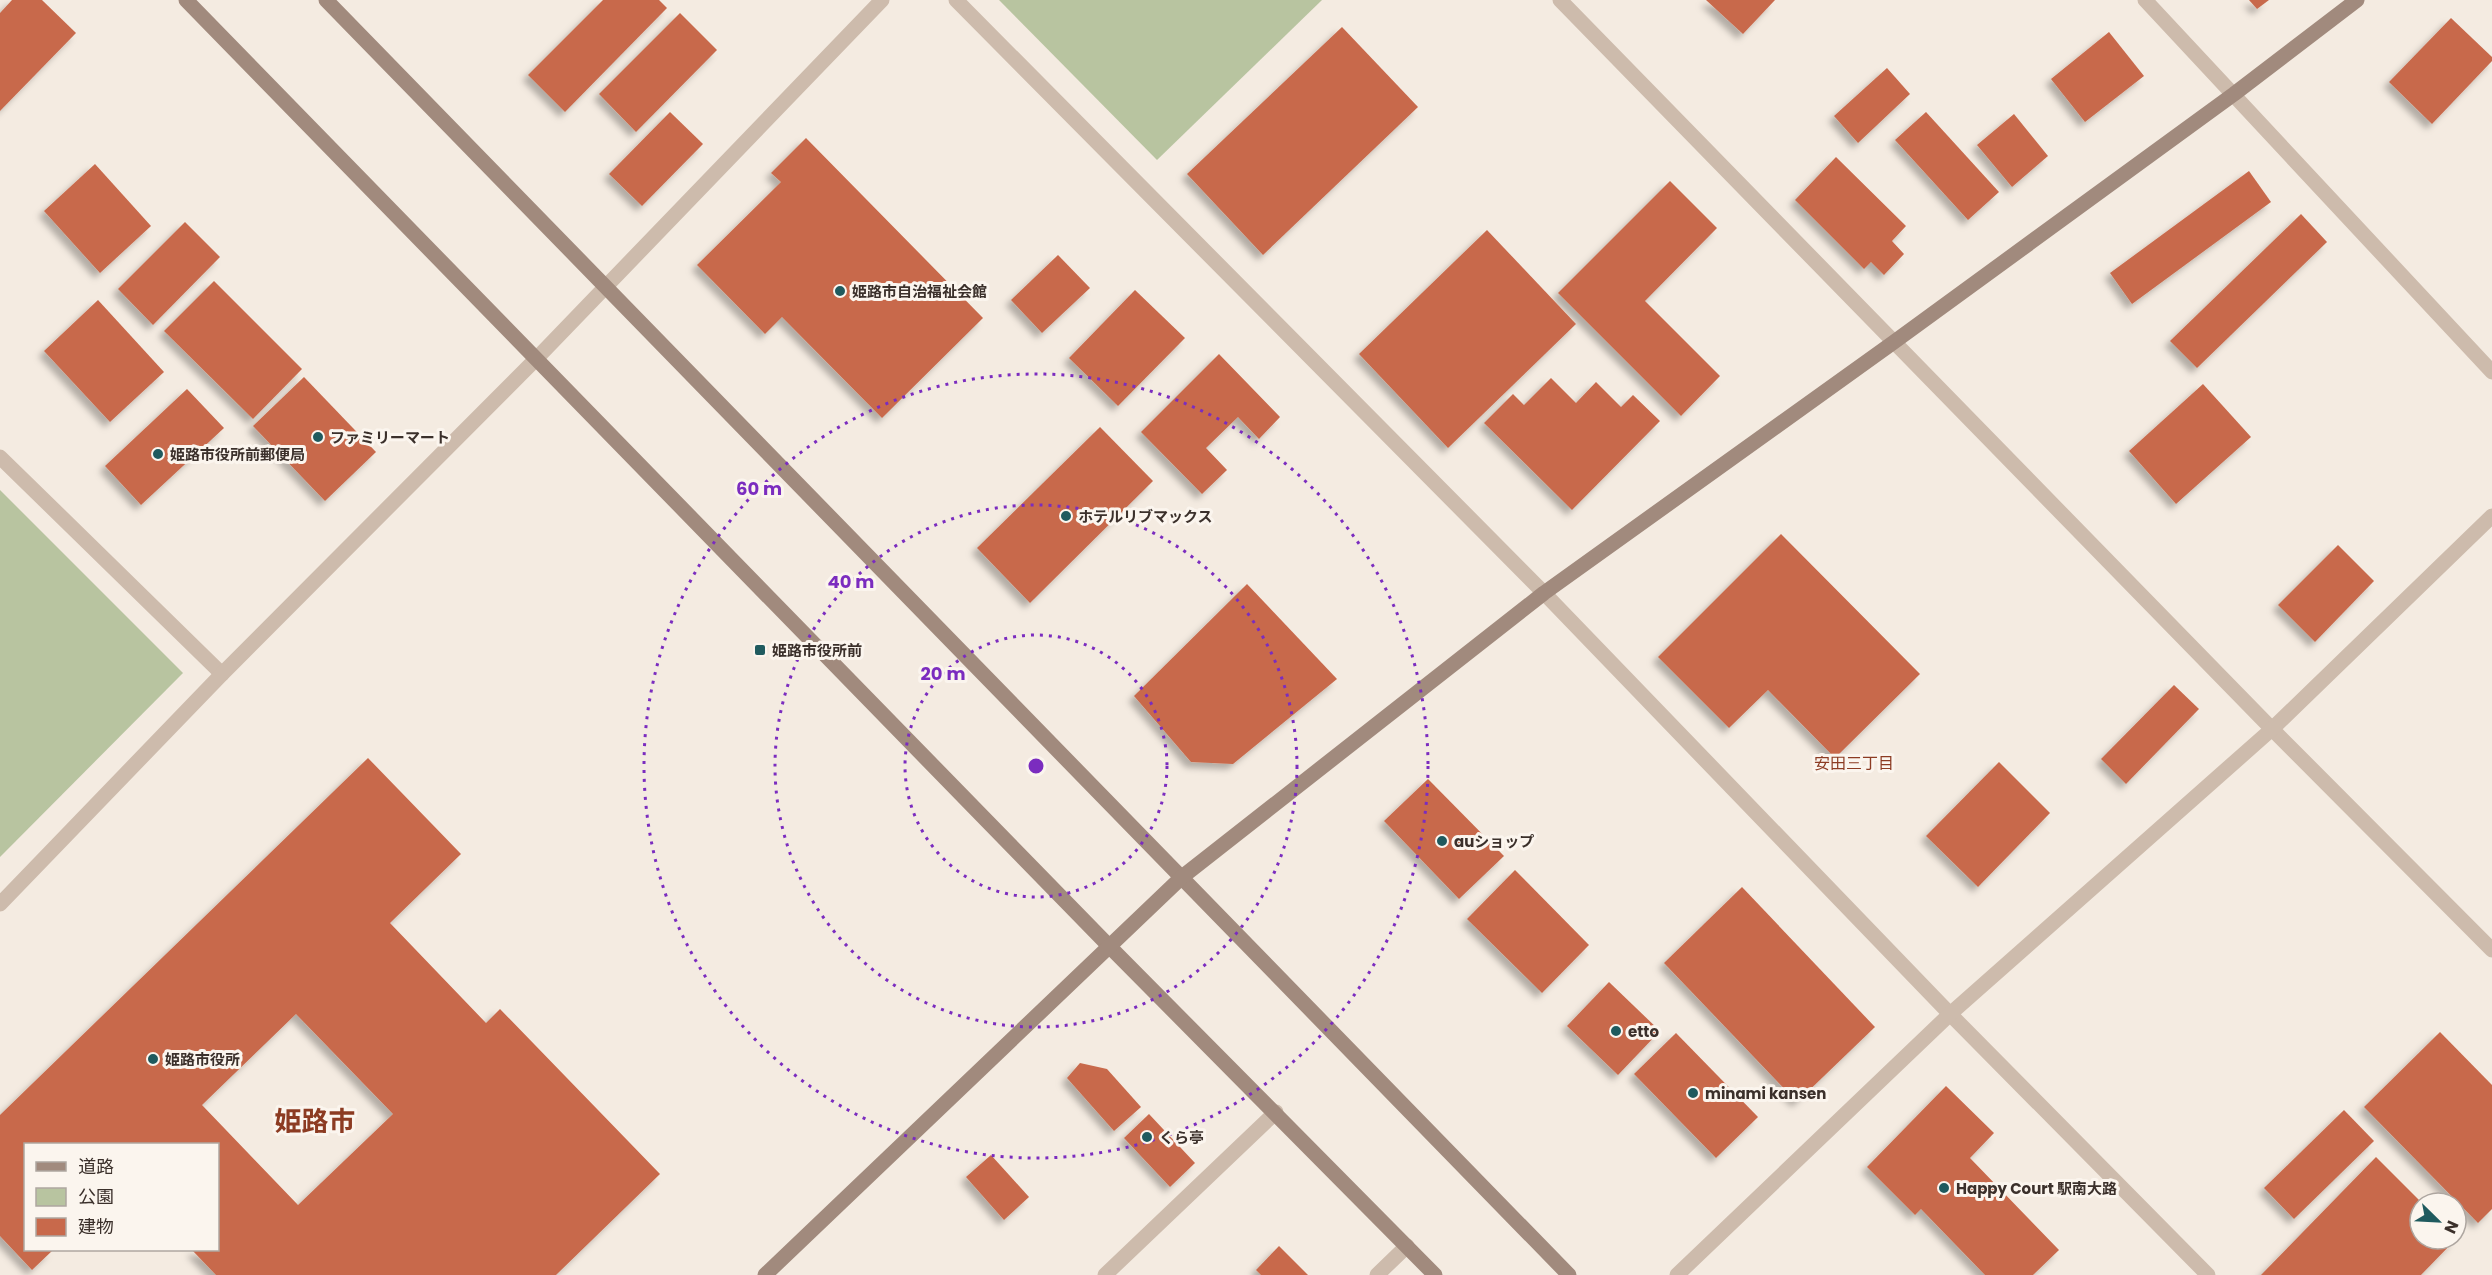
<svg xmlns="http://www.w3.org/2000/svg" width="2492" height="1275" viewBox="0 0 2492 1275" font-family="Poppins,'Noto Sans JP',sans-serif">
	<style>
		.green { fill: #b8c4a0 }
		.building { fill: #c8694b; fill-rule: evenodd; filter: url(#shadow) }
		.lines { fill: none; stroke-linecap: round; stroke-linejoin: round }
		.street { stroke: #cdbbac; stroke-width: 15 }
		.secondary { stroke: #a18a7d; stroke-width: 15 }
		.ring { fill: none; stroke: #7b2cbf; stroke-width: 3; stroke-dasharray: 3 6 }
		.poi-dot { fill: #1f5a5e; stroke: #fbf5ee; stroke-width: 2 }
		.labels { text-anchor: middle; dominant-baseline: central; stroke-width: 6; stroke-linejoin: round; paint-order: stroke }
		.poi-label { font-size: 15px; font-weight: bold; fill: #3b302b; stroke: #fbf5ee; text-anchor: start }
		.neighbourhood-label { font-size: 16px; fill: #8c3b22; stroke: #fbf5ee }
		.town-label { font-size: 27px; font-weight: bold; fill: #8c3b22; stroke: #fbf5ee }
		.centre { fill: #7b2cbf; stroke: #fbf5ee; stroke-width: 3 }
		.ring-label { font-size: 18px; text-anchor: middle; font-weight: bold; fill: #7b2cbf; stroke: #fbf5ee; stroke-width: 6; stroke-linejoin: round; paint-order: stroke }
	</style>
	<defs>
		<filter id="shadow"><feDropShadow dx="-5.5" dy="5.5" stdDeviation="3" flood-color="#0004"/></filter>
	</defs>
	<rect width="100%" height="100%" fill="#f4ebe1"/>
	<!-- green -->
	<g class="green">
		<polygon points="999,0 1322,0 1157,160"/>
		<polygon points="0,490 183,673 0,857"/>
	</g>
	<!-- building -->
	<g class="building">
		<polygon points="12,0 42,0 76,33 0,111 0,13"/>
		<polygon points="603,0 659,0 667,8 565,112 528,75"/>
		<polygon points="1706,0 1775,0 1743,34"/>
		<polygon points="2249,0 2269,0 2257,9"/>
		<polygon points="680,13 717,50 636,132 599,94"/>
		<polygon points="2451,18 2492,57 2492,61 2432,124 2389,82"/>
		<polygon points="1342,27 1418,107 1263,255 1187,174"/>
		<polygon points="2109,32 2144,76 2085,122 2051,79"/>
		<polygon points="1887,68 1910,94 1858,143 1834,116"/>
		<polygon points="670,112 703,144 642,206 609,174"/>
		<polygon points="1926,112 1999,192 1968,220 1895,140"/>
		<polygon points="2014,114 2048,156 2012,187 1977,145"/>
		<polygon points="806,138 983,318 882,418 782,317 765,334 697,265 781,182 771,173"/>
		<polygon points="1836,157 1906,226 1892,241 1904,254 1884,275 1871,262 1864,269 1795,200"/>
		<polygon points="95,164 151,226 100,273 44,211"/>
		<polygon points="2249,171 2271,202 2132,304 2110,273"/>
		<polygon points="1670,181 1717,228 1645,301 1720,376 1681,416 1558,293"/>
		<polygon points="2301,214 2327,242 2197,368 2170,341"/>
		<polygon points="185,222 220,257 153,325 118,289"/>
		<polygon points="1487,230 1576,324 1448,448 1359,354"/>
		<polygon points="1058,255 1090,288 1042,333 1011,300"/>
		<polygon points="214,281 302,369 253,419 164,331"/>
		<polygon points="1135,290 1185,338 1118,406 1069,358"/>
		<polygon points="98,300 164,372 110,422 44,351"/>
		<polygon points="1219,354 1280,417 1259,439 1238,417 1206,448 1227,470 1202,494 1141,432"/>
		<polygon points="304,377 376,452 325,501 253,426"/>
		<polygon points="1551,378 1576,403 1596,382 1621,407 1633,395 1660,421 1572,510 1484,423 1513,394 1524,405"/>
		<polygon points="2203,384 2251,437 2176,504 2129,451"/>
		<polygon points="187,389 224,428 141,505 105,466"/>
		<polygon points="1100,427 1153,481 1030,603 977,548"/>
		<polygon points="1781,534 1920,674 1835,758 1768,690 1729,728 1658,657"/>
		<polygon points="2338,545 2374,581 2315,642 2278,605"/>
		<polygon points="1247,584 1337,679 1233,764 1191,762 1134,696"/>
		<polygon points="2174,685 2199,709 2126,784 2101,759"/>
		<path d="M 368,758 L 461,854 L 390,923 L 486,1023 L 500,1009 L 660,1174 L 556,1275 L 216,1275 L 192,1250 L 218,1250 L 218,1144 L 26,1144 L 26,1250 L 53,1250 L 32,1270 L 0,1236 L 0,1115 ZM 296,1014 L 393,1114 L 298,1205 L 202,1105 Z"/>
		<polygon points="1999,762 2050,813 1978,887 1926,836"/>
		<polygon points="1428,779 1504,856 1459,899 1384,821"/>
		<polygon points="1515,870 1589,945 1542,993 1467,919"/>
		<polygon points="1742,887 1875,1027 1797,1102 1664,963"/>
		<polygon points="1609,982 1660,1031 1618,1075 1567,1026"/>
		<polygon points="2440,1032 2492,1085 2492,1209 2478,1223 2364,1107"/>
		<polygon points="1676,1033 1758,1117 1716,1158 1634,1074"/>
		<polygon points="1080,1063 1107,1069 1141,1107 1114,1131 1067,1078"/>
		<polygon points="1946,1086 1994,1133 1970,1158 2059,1250 2033,1275 1985,1275 1921,1209 1915,1215 1867,1167"/>
		<polygon points="2344,1110 2374,1141 2294,1219 2264,1188"/>
		<polygon points="1149,1114 1195,1163 1170,1187 1124,1138"/>
		<polygon points="991,1155 1029,1197 1004,1220 966,1177"/>
		<polygon points="2376,1157 2422,1203 2420,1239 2456,1239 2421,1275 2261,1275"/>
		<polygon points="1279,1246 1308,1275 1261,1275 1256,1270"/>
	</g>
	<g class="lines">
		<!-- street -->
		<g class="street">
			<polyline points="956,0 1544,593 1950,1014 2208,1275"/>
			<polyline points="1560,0 2272,729 2492,950"/>
			<polyline points="2145,0 2492,372"/>
			<polyline points="0,457 222,674"/>
			<polyline points="0,904 222,674 537,358 882,0"/>
			<polyline points="1105,1275 1276,1112"/>
			<polyline points="1377,1275 1407,1246"/>
			<polyline points="1677,1275 1950,1014 2272,729 2492,516"/>
		</g>
		<!-- secondary -->
		<g class="secondary">
			<polyline points="186,0 1108,945 1435,1275"/>
			<polyline points="326,0 1569,1275"/>
			<polyline points="765,1275 1182,877 1544,593 1894,342 2234,94 2357,0"/>
		</g>
	</g>
	<!-- distance rings -->
	<g class="ring">
		<circle cx="1036" cy="766" r="131"/>
		<circle cx="1036" cy="766" r="261"/>
		<circle cx="1036" cy="766" r="392"/>
	</g>
	<!-- markers -->
	<g class="poi-dot">
		<circle cx="840" cy="291" r="6"/>
		<circle cx="318" cy="437" r="6"/>
		<circle cx="158" cy="454" r="6"/>
		<circle cx="1066" cy="516" r="6"/>
		<rect x="754" y="644" width="12" height="12" rx="3"/>
		<circle cx="1442" cy="841" r="6"/>
		<circle cx="1616" cy="1031" r="6"/>
		<circle cx="153" cy="1059" r="6"/>
		<circle cx="1693" cy="1093" r="6"/>
		<circle cx="1147" cy="1137" r="6"/>
		<circle cx="1944" cy="1188" r="6"/>
	</g>
	<g class="labels">
		<!-- poi labels -->
		<g class="poi-label">
			<text x="852" y="291">姫路市自治福祉会館</text>
			<text x="330" y="437">ファミリーマート</text>
			<text x="170" y="454">姫路市役所前郵便局</text>
			<text x="1078" y="516">ホテルリブマックス</text>
			<text x="772" y="650">姫路市役所前</text>
			<text x="1454" y="841">auショップ</text>
			<text x="1628" y="1031">etto</text>
			<text x="165" y="1059">姫路市役所</text>
			<text x="1705" y="1093">minami kansen</text>
			<text x="1159" y="1137">くら亭</text>
			<text x="1956" y="1188">Happy Court 駅南大路</text>
		</g>
		<!-- neighbourhood labels -->
		<g class="neighbourhood-label">
			<text x="1854" y="763">安田三丁目</text>
		</g>
		<!-- town labels -->
		<g class="town-label">
			<text x="315" y="1121">姫路市</text>
		</g>
	</g>
	<circle cx="1036" cy="766" r="9" class="centre"/>
	<g class="ring-label">
		<text x="759" y="495">60 m</text>
		<text x="851" y="588">40 m</text>
		<text x="943" y="680">20 m</text>
	</g>
	<!-- legend -->
	<rect x="24" y="1143" width="195" height="108" fill="#fbf5ee" stroke="#aea6a0" stroke-width="1.5"/>
	<rect x="36" y="1162" width="30" height="9" fill="#a18a7d" stroke="#aea6a0" stroke-width="1.5"/>
	<text x="78" y="1173" font-size="18" fill="#3b302b">道路</text>
	<rect x="36" y="1188" width="30" height="18" fill="#b8c4a0" stroke="#aea6a0" stroke-width="1.5"/>
	<text x="78" y="1203" font-size="18" fill="#3b302b">公園</text>
	<rect x="36" y="1218" width="30" height="18" fill="#c8694b" stroke="#aea6a0" stroke-width="1.5"/>
	<text x="78" y="1233" font-size="18" fill="#3b302b">建物</text>
	<!-- north arrow -->
	<g transform="translate(2438 1221) rotate(114)"><circle r="28" fill="#fbf5ee" stroke="#aea6a0" stroke-width="1.5"/>
	<path d="M0-4.5L10 22L0 15L-10 22Z" fill="#1f5a5e"/>
	<text y="-9" font-size="16" font-weight="bold" text-anchor="middle" fill="#3b302b">N</text>
	</g>
</svg>
